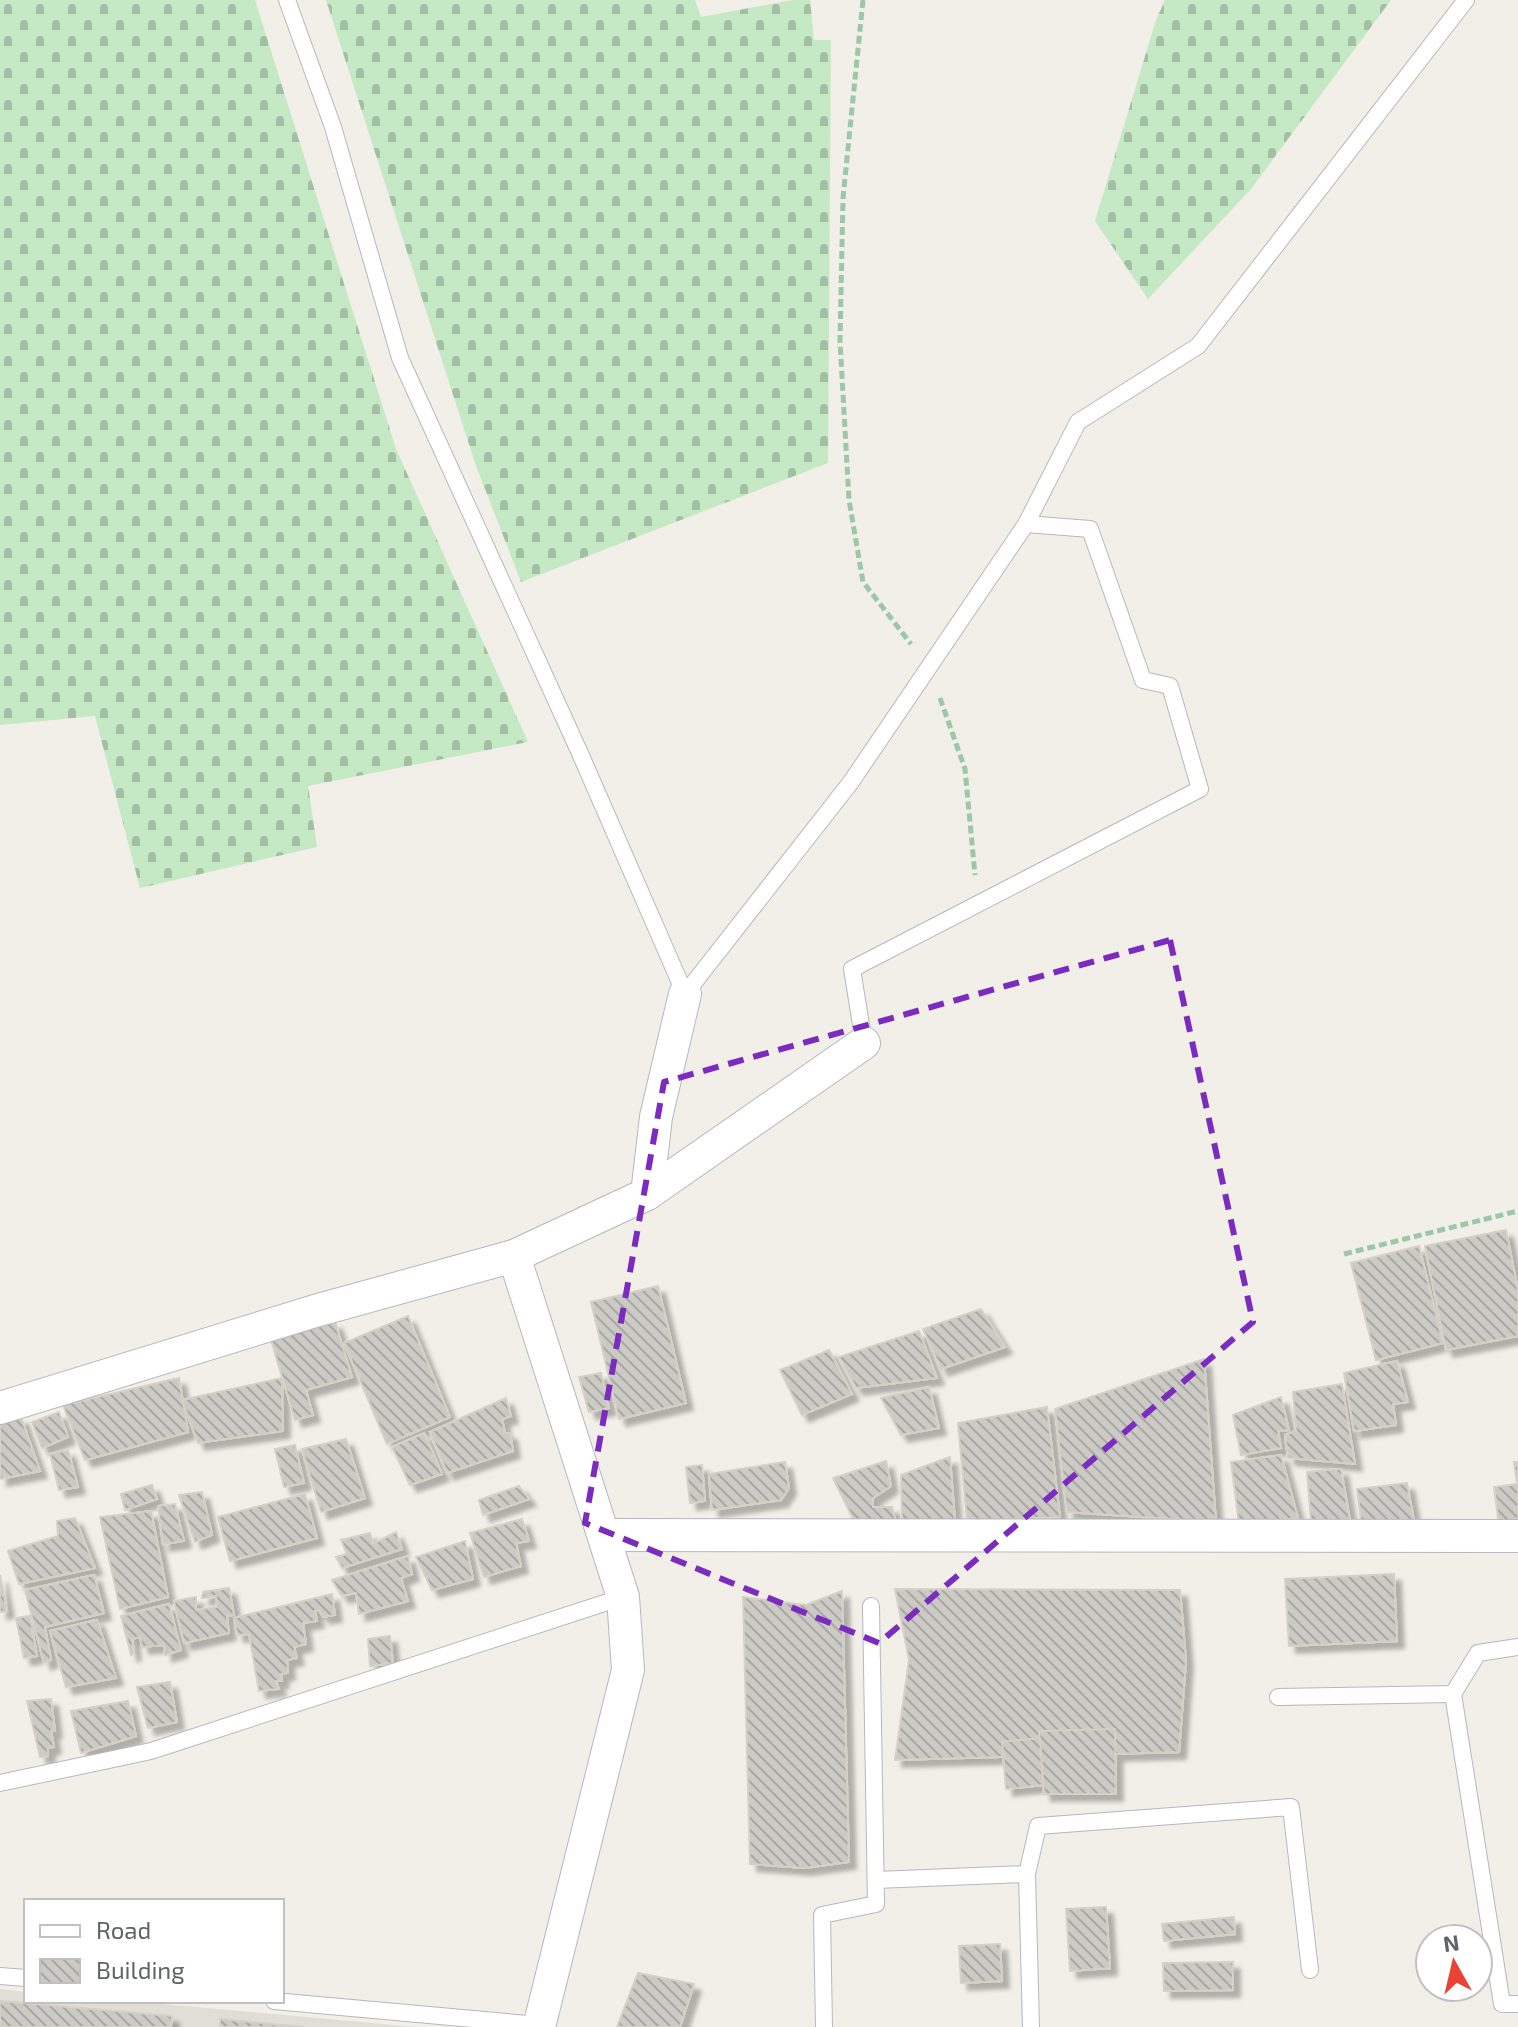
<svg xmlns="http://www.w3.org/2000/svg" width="1518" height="2027" viewBox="0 0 1518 2027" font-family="'Exo 2',sans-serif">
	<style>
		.education { fill: #e1ded6 }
		.cemetery { fill: url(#cemetery-stones) }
		.building { fill: url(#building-back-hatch); stroke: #d6d1c6; stroke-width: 2; filter: url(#shadow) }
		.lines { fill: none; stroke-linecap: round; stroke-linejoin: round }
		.lane-casing { stroke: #b5b8bc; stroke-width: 18 }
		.street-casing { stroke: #b5b8bc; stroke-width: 34 }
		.path { stroke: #9cc7a9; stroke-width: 5; stroke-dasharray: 8 4; stroke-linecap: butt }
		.lane { stroke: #fff; stroke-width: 16 }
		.street { stroke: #fff; stroke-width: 32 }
		.marked { fill: none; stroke: #7b2cbf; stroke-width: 6; stroke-dasharray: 16 10; stroke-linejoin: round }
	</style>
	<defs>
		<pattern id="cemetery-stones" width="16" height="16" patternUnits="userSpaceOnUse" patternTransform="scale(2)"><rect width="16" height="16" fill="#c5e8c5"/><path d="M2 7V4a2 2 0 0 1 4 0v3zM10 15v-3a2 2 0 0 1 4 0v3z" fill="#a3c0a4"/></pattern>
		<pattern id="building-back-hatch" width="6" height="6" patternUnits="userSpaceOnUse" patternTransform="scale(2)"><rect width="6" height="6" fill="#cccac5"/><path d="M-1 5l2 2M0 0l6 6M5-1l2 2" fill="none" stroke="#a9a8a4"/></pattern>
		<filter id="shadow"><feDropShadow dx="7" dy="7" stdDeviation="2" flood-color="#0004"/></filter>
	</defs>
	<rect width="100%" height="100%" fill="#f1efe8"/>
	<!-- education -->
	<polygon class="education" points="0,1989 26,1992 26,2001 129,2001 416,2027 0,2027"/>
	<!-- cemetery -->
	<g class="cemetery">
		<polygon points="0,0 255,0 396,449 528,742 308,786 317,847 140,888 95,716 0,725"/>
		<polygon points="326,0 695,0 701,17 793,0 810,0 814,40 831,40 828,463 521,582 475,463"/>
		<polygon points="1165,0 1391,0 1251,189 1148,299 1095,221 1156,20"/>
	</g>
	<!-- building -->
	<g class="building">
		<polygon points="1506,1230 1518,1290 1518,1336 1446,1350 1425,1246"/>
		<polygon points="1419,1246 1443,1343 1376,1360 1351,1263"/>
		<polygon points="658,1286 686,1403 619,1419 591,1302"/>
		<polygon points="981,1309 1005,1347 941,1369 923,1329"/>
		<polygon points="408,1316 450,1417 387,1444 344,1343"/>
		<polygon points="335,1322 352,1377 306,1390 313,1415 295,1420 271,1340"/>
		<polygon points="919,1331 937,1378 856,1388 839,1357"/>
		<polygon points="829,1350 852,1394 802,1415 780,1370"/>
		<polygon points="1204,1359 1216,1522 1067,1512 1055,1409"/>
		<polygon points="1397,1361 1408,1402 1393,1404 1396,1425 1354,1431 1344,1373"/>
		<polygon points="601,1373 609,1408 589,1412 579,1377"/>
		<polygon points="179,1378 188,1432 85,1460 63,1405"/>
		<polygon points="282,1378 283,1431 198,1443 182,1400"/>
		<polygon points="1342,1384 1355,1464 1288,1458 1285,1435 1296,1431 1293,1392"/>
		<polygon points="929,1387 939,1428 901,1435 881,1398"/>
		<polygon points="1281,1397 1289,1430 1278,1431 1281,1448 1241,1455 1233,1415"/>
		<polygon points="506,1398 511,1416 502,1419 505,1433 510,1433 513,1451 447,1473 430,1432"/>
		<polygon points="1047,1407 1060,1517 967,1521 958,1423"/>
		<polygon points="59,1412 68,1437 42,1448 32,1422"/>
		<polygon points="21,1417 40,1471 0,1479 0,1424"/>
		<polygon points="424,1433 442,1474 410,1485 392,1447"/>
		<polygon points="346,1439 365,1498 321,1512 302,1449"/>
		<polygon points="295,1445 304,1483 284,1487 275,1449"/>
		<polygon points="68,1450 78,1487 59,1490 50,1454"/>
		<polygon points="1281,1455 1298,1518 1239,1524 1231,1462"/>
		<polygon points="950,1457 955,1522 902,1525 901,1475"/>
		<polygon points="886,1461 891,1486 873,1498 873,1507 892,1507 897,1527 858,1529 833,1478"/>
		<polygon points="785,1462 789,1488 781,1500 712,1510 709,1474"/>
		<polygon points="1514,1462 1518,1462 1518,1522 1499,1525 1494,1487 1517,1484"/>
		<polygon points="702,1465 705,1501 690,1503 686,1467"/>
		<polygon points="1341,1469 1350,1520 1311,1522 1307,1472"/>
		<polygon points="1407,1483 1414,1521 1361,1520 1357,1489"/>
		<polygon points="152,1485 157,1499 125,1510 121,1494"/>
		<polygon points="519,1486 529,1499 483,1515 479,1500"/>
		<polygon points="202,1492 212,1535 195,1542 179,1495"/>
		<polygon points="305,1494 317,1538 230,1561 218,1517"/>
		<polygon points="175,1504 184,1541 163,1544 158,1506"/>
		<polygon points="151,1511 168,1597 120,1609 100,1517"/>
		<polygon points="75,1518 95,1568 19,1584 8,1551 58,1536 57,1521"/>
		<polygon points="522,1519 529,1541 516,1543 521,1566 484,1577 470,1533"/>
		<polygon points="396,1532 402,1549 342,1568 336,1557 347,1554 341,1540 370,1533 373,1544"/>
		<polygon points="465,1541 473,1579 432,1590 416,1557"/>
		<polygon points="408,1556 412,1574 401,1578 408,1601 359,1614 356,1593 342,1596 332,1580"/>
		<polygon points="1394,1574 1397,1641 1289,1646 1285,1579"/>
		<polygon points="0,1575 7,1611 0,1612"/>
		<polygon points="94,1575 104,1613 45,1627 51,1660 44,1663 25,1590"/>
		<polygon points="229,1588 234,1615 227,1616 229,1633 184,1643 174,1601 196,1597 196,1610 217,1607 216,1596 202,1598 203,1592"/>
		<polygon points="895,1589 1180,1590 1186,1661 1179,1752 895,1760 909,1660"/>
		<polygon points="842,1591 849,1862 805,1868 750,1864 743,1597 806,1605"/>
		<polygon points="332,1594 335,1615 323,1617 319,1610 315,1611 317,1621 303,1623 306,1644 294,1647 297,1658 287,1660 288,1673 281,1674 282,1681 276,1681 279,1689 259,1691 249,1634 237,1635 234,1618"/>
		<polygon points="169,1604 181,1650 165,1655 164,1645 142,1647 140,1637 132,1639 134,1653 131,1655 121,1616"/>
		<polygon points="30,1616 37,1656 24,1658 16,1618"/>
		<polygon points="97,1620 116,1678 66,1687 50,1631"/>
		<polygon points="390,1636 393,1663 370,1666 368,1639"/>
		<polygon points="170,1682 177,1722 148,1728 137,1687"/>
		<polygon points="51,1699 55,1731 51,1731 54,1747 48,1748 48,1756 40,1757 27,1701"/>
		<polygon points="128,1701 136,1736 81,1753 71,1711"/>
		<polygon points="1115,1729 1116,1794 1044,1794 1039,1731"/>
		<polygon points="1040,1738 1043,1785 1006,1789 1002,1742"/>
		<polygon points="1106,1907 1110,1968 1070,1971 1066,1909"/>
		<polygon points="1234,1917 1235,1934 1164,1941 1162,1924"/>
		<polygon points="1000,1944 1002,1981 961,1983 959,1946"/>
		<polygon points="1233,1962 1233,1990 1164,1991 1163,1963"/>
		<polygon points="638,1973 694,1984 680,2027 617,2027"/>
		<polygon points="0,2001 172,2016 171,2027 0,2027"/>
		<polygon points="220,2019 304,2027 220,2027"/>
	</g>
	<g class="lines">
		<defs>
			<g id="lane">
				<polyline points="287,0 333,127 400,358 579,751 685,994 851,782 1026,524 1078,422 1198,346 1466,0"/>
				<polyline points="864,1043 852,969 1200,789 1170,686 1143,680 1090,529 1026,524"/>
				<polyline points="1453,1694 1502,2004 1518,2004"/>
				<polyline points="1278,1697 1453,1694 1478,1653 1518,1647"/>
				<polyline points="0,1783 151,1751 623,1597"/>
				<polyline points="1027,1874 1031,2027"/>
				<polyline points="876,1880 1027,1874 1038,1826 1291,1807 1310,1970"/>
				<polyline points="0,1976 26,1978"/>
				<polyline points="274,2001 539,2025"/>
				<polyline points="824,2027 822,1915 876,1904 871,1606"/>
			</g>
			<g id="street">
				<polyline points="647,1194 656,1117 685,994"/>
				<polyline points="514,1256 623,1597 628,1670 539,2027"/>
				<polyline points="0,1408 315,1311 514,1256 647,1194 864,1043"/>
				<polyline points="604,1535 1518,1536"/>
			</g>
		</defs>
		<!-- lane casing -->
		<use href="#lane" class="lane-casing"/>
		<!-- street casing -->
		<use href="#street" class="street-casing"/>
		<!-- path -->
		<g class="path">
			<polyline points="863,0 843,198 840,341 849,500 863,582 911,644"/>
			<polyline points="940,698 965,769 975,875"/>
			<polyline points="1344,1254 1518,1211"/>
		</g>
		<!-- lane -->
		<use href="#lane" class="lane"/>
		<!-- street -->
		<use href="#street" class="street"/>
	</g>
	<!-- marked area -->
	<path class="marked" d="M 1170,940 L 1253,1322 L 879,1643 L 585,1523 L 664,1082 Z"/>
	<!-- legend -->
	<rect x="24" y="1899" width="260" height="104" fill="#ffffff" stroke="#bfc1c3" stroke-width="2"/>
	<rect x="40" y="1925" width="40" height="12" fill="#ffffff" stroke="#bfc1c3" stroke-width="2"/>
	<text x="96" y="1939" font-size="24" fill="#5f6368">Road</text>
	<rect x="40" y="1959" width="40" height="24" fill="url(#building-back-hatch)" stroke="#bfc1c3" stroke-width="2"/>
	<text x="96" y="1979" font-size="24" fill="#5f6368">Building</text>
	<!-- north arrow -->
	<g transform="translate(1454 1963) rotate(352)"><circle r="38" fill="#ffffff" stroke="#bfc1c3" stroke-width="2"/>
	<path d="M0-6L14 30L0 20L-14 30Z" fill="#ea4335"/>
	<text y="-12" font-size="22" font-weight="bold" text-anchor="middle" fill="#5f6368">N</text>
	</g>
</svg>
